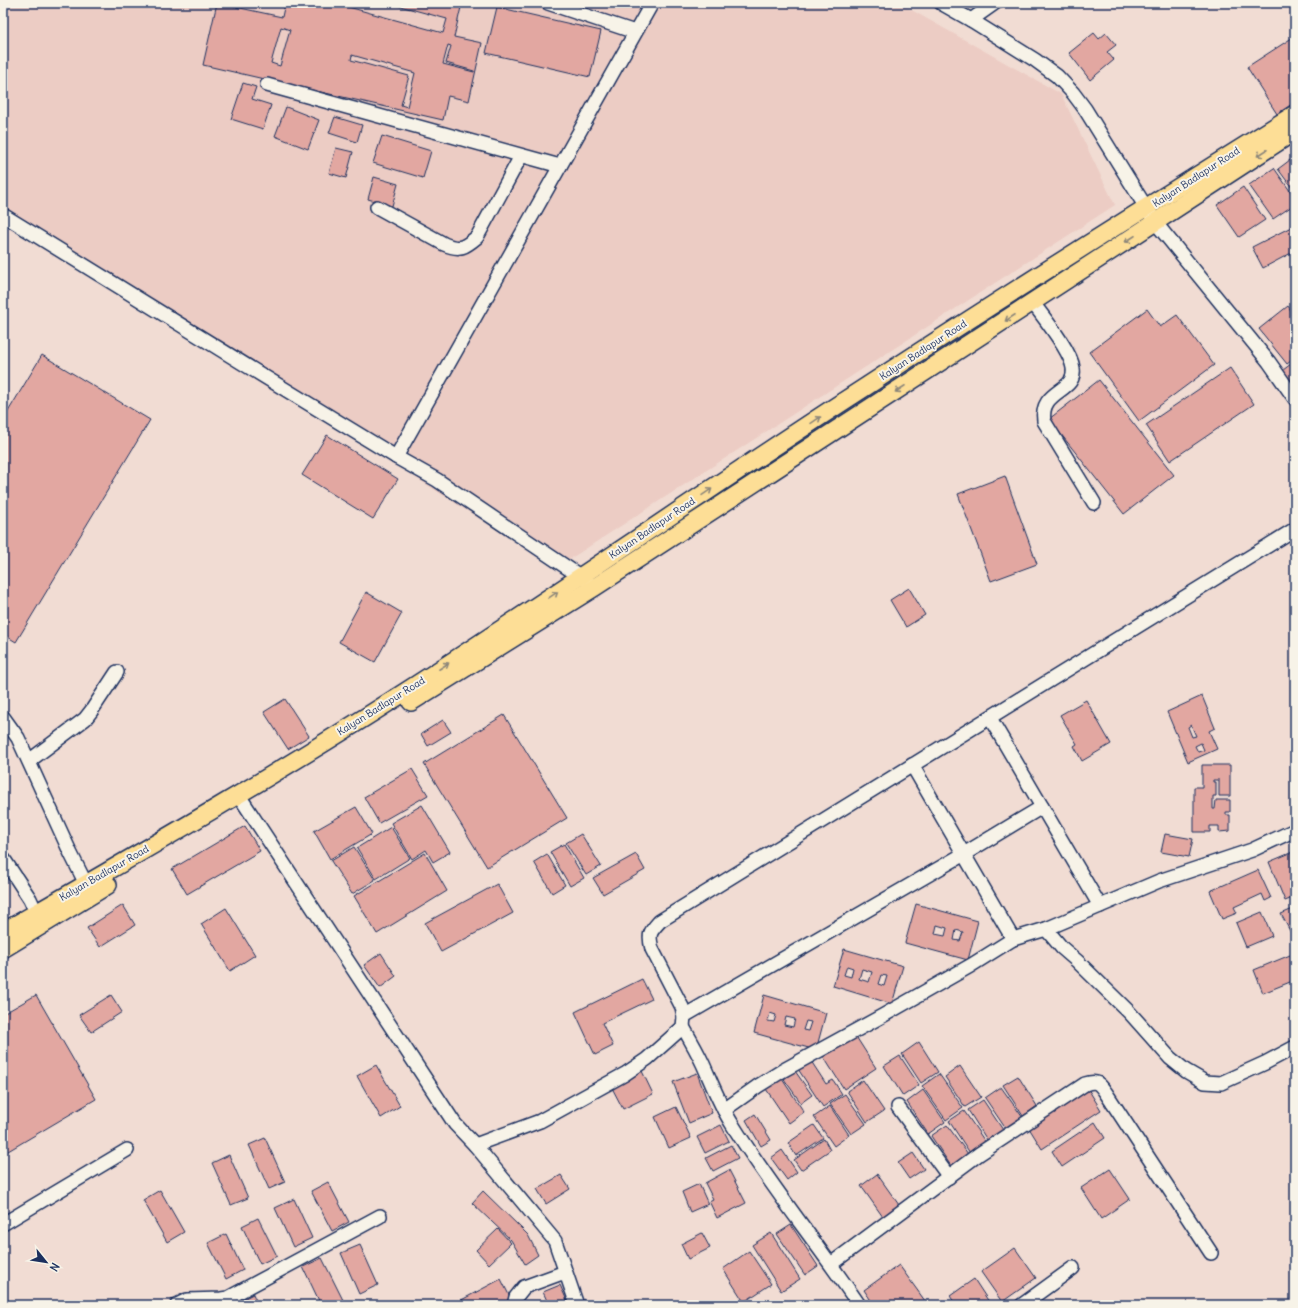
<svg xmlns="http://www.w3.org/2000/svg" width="1298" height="1308" viewBox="0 0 1298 1308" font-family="Delius,sans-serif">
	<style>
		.built { fill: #ecccc4 }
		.building { fill: #e2a7a1; stroke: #1b2f5e; fill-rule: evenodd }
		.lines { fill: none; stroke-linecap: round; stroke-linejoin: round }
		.minor-casing { stroke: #1b2f5e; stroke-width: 16 }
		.major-casing { stroke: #1b2f5e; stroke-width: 20 }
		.minor { stroke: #f7f3e8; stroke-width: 13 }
		.major { stroke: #fdde96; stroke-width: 17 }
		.oneway { stroke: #8c867a }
		.labels { text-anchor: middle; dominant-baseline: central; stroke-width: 4; stroke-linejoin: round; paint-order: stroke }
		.street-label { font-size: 10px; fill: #1b2f5e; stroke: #f7f3e8 }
	</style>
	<rect width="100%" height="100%" fill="#f1dcd3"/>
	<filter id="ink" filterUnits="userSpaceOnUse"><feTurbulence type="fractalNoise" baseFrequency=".025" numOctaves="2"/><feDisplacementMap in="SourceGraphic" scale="8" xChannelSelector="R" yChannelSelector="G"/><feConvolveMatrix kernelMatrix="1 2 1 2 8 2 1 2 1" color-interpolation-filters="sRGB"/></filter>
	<g filter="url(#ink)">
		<!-- built -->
		<polygon class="built" points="3,3 899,3 1061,94 1115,205 556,568 376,452 270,390 106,284 3,219"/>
		<!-- building -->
		<g class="building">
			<path d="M 217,3 L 282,17 L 285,3 L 341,3 L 341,5 L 443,33 L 447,19 L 389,3 L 462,3 L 454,37 L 482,43 L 469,101 L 448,96 L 443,120 L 203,65 ZM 281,27 L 290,30 L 280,66 L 271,63 ZM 448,45 L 451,46 L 446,63 L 474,71 L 474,72 L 443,64 ZM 352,55 L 415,73 L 407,107 L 401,105 L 409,76 L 351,60 Z"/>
			<polygon points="497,7 601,31 590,77 486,53"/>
			<polygon points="1094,33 1099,39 1106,33 1116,45 1107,52 1114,60 1090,80 1069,53"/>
			<polygon points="1295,36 1295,102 1277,114 1247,67"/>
			<polygon points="243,83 256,87 252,99 271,105 263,129 231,119"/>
			<polygon points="286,107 319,120 308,149 275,136"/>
			<polygon points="335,117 362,125 357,142 329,133"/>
			<polygon points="382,136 431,151 423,178 373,163"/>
			<polygon points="336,148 353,152 346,178 329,173"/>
			<polygon points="1290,160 1295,167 1295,192 1278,169"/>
			<polygon points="1274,168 1295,198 1295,204 1273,219 1249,185"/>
			<polygon points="374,177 398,184 392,206 368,199"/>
			<polygon points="1243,187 1265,220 1239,237 1217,205"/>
			<polygon points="1295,225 1295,251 1263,268 1252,247"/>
			<polygon points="1288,306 1295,316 1295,358 1287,364 1259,329"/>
			<polygon points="1147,309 1160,327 1177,315 1214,365 1139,421 1089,352"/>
			<polygon points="42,355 150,420 16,642 3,634 3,420"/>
			<polygon points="1295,361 1295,379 1291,382 1283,370"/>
			<polygon points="1230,368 1254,404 1170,461 1146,425"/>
			<polygon points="1099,380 1174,475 1124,514 1049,419"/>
			<polygon points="327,435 398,479 373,519 302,475"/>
			<polygon points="1005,476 1037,564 991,581 958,494"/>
			<polygon points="909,588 925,615 906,627 890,600"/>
			<polygon points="366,592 402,613 375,662 339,642"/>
			<path d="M 1202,696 L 1215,728 L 1209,731 L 1217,749 L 1188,762 L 1167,712 ZM 1191,725 L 1196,736 L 1192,737 L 1188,727 ZM 1201,743 L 1204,750 L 1198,752 L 1195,746 Z"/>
			<polygon points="285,699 309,736 288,749 264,712"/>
			<polygon points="1086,700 1111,744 1082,761 1074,746 1077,744 1060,715"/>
			<polygon points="504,715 567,818 487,867 424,764"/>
			<polygon points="443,720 451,732 428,746 421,734"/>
			<polygon points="1202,765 1230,765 1230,796 1219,796 1219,780 1213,780 1213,782 1216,782 1216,796 1213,796 1213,809 1215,809 1216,800 1230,800 1230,812 1226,812 1226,815 1230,815 1230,831 1219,832 1219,826 1210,826 1210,832 1194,832 1194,787 1202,787"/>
			<polygon points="412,769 428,795 379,823 364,797"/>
			<polygon points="422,805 450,852 433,862 426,850 412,859 391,823"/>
			<polygon points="356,807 372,834 330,859 314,831"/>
			<polygon points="245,826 260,851 187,894 172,869"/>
			<polygon points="391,827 410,858 376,879 357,848"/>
			<polygon points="581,834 601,866 586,875 566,843"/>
			<polygon points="1165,834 1193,839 1189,857 1161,852"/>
			<polygon points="564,844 584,878 570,886 550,852"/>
			<polygon points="354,847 375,880 352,894 331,861"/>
			<polygon points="1295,851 1295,897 1285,901 1269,862"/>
			<polygon points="425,853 447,891 377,934 354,896"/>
			<polygon points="547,854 565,885 552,893 534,862"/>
			<polygon points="636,854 645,870 603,894 593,878"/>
			<polygon points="1258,870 1271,898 1265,901 1262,894 1234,907 1237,913 1222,919 1210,891"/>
			<polygon points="497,884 513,913 441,952 425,923"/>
			<path d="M 916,904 L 978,921 L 968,960 L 905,943 ZM 937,925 L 947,928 L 945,936 L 935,934 ZM 956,930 L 963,932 L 960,941 L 954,940 Z"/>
			<polygon points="123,905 135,925 100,947 87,928"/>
			<polygon points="226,908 255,955 230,971 201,924"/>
			<polygon points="1293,909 1295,914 1295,931 1291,933 1281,914"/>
			<polygon points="1262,912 1272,936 1246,947 1236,923"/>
			<path d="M 844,949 L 903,966 L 892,1004 L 833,986 ZM 847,966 L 853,968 L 851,977 L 844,975 ZM 862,969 L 872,972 L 869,982 L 859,979 ZM 881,975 L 887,976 L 884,986 L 878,984 Z"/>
			<polygon points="381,953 396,976 380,988 364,965"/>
			<polygon points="1295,953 1295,980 1263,993 1254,970"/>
			<polygon points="642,979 652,999 602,1023 613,1046 595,1055 575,1012"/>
			<polygon points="36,995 96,1099 3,1154 3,1014"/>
			<polygon points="111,995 122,1012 91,1032 79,1015"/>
			<path d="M 764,995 L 826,1013 L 816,1050 L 754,1033 ZM 770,1013 L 776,1015 L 774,1022 L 768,1021 ZM 786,1017 L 795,1019 L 793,1027 L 784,1025 ZM 806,1021 L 811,1022 L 808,1031 L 803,1030 Z"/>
			<polygon points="855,1035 876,1068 844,1089 823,1056"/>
			<polygon points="919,1042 938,1072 921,1083 902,1054"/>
			<polygon points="900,1056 919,1085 903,1096 884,1066"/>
			<polygon points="811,1061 826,1084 833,1080 842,1094 823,1107 798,1069"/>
			<polygon points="376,1065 400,1106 381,1118 357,1076"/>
			<polygon points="960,1066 981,1097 965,1107 945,1077"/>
			<polygon points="641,1069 653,1094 623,1109 610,1084"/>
			<polygon points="795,1071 812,1095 801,1103 784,1079"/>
			<polygon points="697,1073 712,1113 689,1123 673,1082"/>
			<polygon points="939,1074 963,1108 946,1120 922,1086"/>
			<polygon points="1018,1076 1037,1106 1023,1116 1003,1085"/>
			<polygon points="782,1079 804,1112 789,1123 766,1089"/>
			<polygon points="863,1080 884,1111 867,1122 847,1091"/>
			<polygon points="1001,1087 1023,1118 1006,1129 985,1098"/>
			<polygon points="1088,1089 1101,1110 1042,1149 1029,1128"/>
			<polygon points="923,1090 945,1122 928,1134 907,1102"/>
			<polygon points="845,1094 866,1124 851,1134 830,1104"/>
			<polygon points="983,1100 1005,1133 989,1143 968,1110"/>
			<polygon points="830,1106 849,1135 834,1146 814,1117"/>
			<polygon points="676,1107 691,1138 669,1148 655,1117"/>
			<polygon points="964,1111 986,1143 970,1153 949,1121"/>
			<polygon points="755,1114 771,1140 761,1146 746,1120"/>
			<polygon points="1095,1122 1105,1138 1062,1167 1052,1151"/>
			<polygon points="721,1125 729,1141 705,1153 697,1137"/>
			<polygon points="814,1125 823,1138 796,1156 788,1143"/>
			<polygon points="947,1125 968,1154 951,1166 931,1136"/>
			<polygon points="265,1138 285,1182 269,1189 249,1145"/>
			<polygon points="824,1139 830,1150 801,1170 794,1160"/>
			<polygon points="731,1145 738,1158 713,1171 706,1158"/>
			<polygon points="782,1150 797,1172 787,1180 771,1158"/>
			<polygon points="913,1153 924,1169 909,1179 898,1163"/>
			<polygon points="229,1155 248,1198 231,1205 212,1163"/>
			<polygon points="1110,1169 1130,1199 1101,1219 1081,1188"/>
			<polygon points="729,1170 746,1203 717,1218 709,1201 713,1199 705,1183"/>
			<polygon points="877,1174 899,1205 883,1217 861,1186"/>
			<polygon points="561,1175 570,1189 546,1204 537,1189"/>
			<polygon points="328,1182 349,1222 332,1231 311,1191"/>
			<polygon points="699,1184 708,1204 690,1212 682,1192"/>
			<polygon points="160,1190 184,1232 167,1242 143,1200"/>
			<polygon points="483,1191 523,1230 528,1235 538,1255 525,1264 511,1240 472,1203"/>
			<polygon points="294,1199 312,1238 293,1247 275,1208"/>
			<polygon points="258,1218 277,1256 260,1264 242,1226"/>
			<polygon points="791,1225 818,1266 805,1275 777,1234"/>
			<polygon points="498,1229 511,1243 489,1264 476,1250"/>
			<polygon points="702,1233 710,1248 688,1259 681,1244"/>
			<polygon points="771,1233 800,1279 781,1291 752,1245"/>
			<polygon points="226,1234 243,1270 226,1279 208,1243"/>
			<polygon points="360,1245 378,1285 359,1294 341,1253"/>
			<polygon points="1015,1248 1036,1278 1002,1302 981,1272"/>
			<polygon points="749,1251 771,1284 744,1302 723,1269"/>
			<polygon points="322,1258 344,1302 339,1305 321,1305 303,1267"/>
			<polygon points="899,1265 928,1305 874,1305 864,1290"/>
			<polygon points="501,1279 513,1303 509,1305 452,1305"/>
			<polygon points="974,1279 991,1305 956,1305 950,1296"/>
			<polygon points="560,1285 569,1305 549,1305 543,1292"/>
			<polygon points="253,1294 258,1305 238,1305 237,1302"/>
		</g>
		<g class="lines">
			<defs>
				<g id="minor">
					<polyline points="548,3 635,32"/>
					<polyline points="941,3 971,20 1035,60 1057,76 1073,93 1085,109 1155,222 1269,362 1295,399"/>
					<polyline points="971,20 995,3"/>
					<polyline points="267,85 560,166"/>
					<path d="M 377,207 L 444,244 C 460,251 465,247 477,237 L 521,156"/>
					<polyline points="3,215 265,377 396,457"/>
					<path d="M 1033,303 C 1044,318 1071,351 1073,368 C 1077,393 1039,389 1044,421 L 1094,503"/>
					<polyline points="587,581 437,480 396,457 652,3"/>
					<polyline points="3,717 18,738 71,854 86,884"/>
					<polyline points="990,718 1100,906"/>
					<polyline points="29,761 85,719 92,710 117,672"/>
					<polyline points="912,765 1013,939"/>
					<polyline points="238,794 455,1124 475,1145 555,1241 577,1305"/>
					<polyline points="3,858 30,899 40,921"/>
					<polyline points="1046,929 1062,948 1077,961 1129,1012 1170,1058 1186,1071 1205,1082 1221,1083 1265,1063 1295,1047"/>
					<polyline points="684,1016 964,854 1042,807"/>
					<path d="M 683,1027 C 690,1039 697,1051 703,1064 C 712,1084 720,1105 732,1124 C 771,1187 818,1244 859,1305"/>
					<polyline points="898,1107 949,1177"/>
					<polyline points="724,1110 758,1086 782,1071 884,1015 970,966 1013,939 1046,929 1159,881 1252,850 1295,830"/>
					<path d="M 475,1145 L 540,1121 L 625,1074 L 647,1059 L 683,1027 L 684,1016 L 682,1007 L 652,949 C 648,933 650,932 660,921 L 1295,529"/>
					<polyline points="3,1224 127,1150"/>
					<path d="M 831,1264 L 979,1154 L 1085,1084 C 1097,1080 1099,1083 1106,1093 L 1211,1253"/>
					<polyline points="177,1305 187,1300 221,1299 228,1298 380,1216"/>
					<polyline points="514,1305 516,1297 524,1287 565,1272"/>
					<polyline points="1022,1305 1073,1268"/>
				</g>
				<g id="major">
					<polyline points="411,702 595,587 1295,131"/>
					<path d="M 3,932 C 138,854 274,776 405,692 C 561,592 712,486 867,386 C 1008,293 1152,204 1295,114"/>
					<polyline points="3,949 108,885"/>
				</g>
			</defs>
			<!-- minor casing -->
			<use href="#minor" class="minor-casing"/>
			<!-- major casing -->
			<use href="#major" class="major-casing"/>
			<!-- minor -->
			<use href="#minor" class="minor"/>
			<!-- major -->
			<use href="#major" class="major"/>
		</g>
		<!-- one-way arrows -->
		<defs><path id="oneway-shaft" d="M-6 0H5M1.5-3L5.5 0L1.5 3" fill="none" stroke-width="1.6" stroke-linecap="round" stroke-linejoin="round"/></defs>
		<g class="oneway">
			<use href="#oneway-shaft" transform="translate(1262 153) rotate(147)"/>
			<use href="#oneway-shaft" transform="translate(1130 239) rotate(147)"/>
			<use href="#oneway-shaft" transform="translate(1010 318) rotate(147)"/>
			<use href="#oneway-shaft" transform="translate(900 389) rotate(147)"/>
			<use href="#oneway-shaft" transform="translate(816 420) rotate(-34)"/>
			<use href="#oneway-shaft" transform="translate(707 492) rotate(-34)"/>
			<use href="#oneway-shaft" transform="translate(553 595) rotate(-34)"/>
			<use href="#oneway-shaft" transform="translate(444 666) rotate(-33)"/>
		</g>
	</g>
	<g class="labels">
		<!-- street labels -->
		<g class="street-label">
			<text transform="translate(1196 177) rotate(-33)">Kalyan Badlapur Road</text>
			<text transform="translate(923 350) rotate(-33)">Kalyan Badlapur Road</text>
			<text transform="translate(652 528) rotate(-34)">Kalyan Badlapur Road</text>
			<text transform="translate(381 706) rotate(-32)">Kalyan Badlapur Road</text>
			<text transform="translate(104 873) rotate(-30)">Kalyan Badlapur Road</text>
		</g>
	</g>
	<!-- margin -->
	<rect width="1298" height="1308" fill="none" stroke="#f7f3e8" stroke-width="16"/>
	<rect x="8" y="8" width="1282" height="1292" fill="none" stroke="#1b2f5e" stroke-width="1.5" filter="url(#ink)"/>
	<!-- north arrow -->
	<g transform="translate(46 1262) rotate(120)" stroke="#f7f3e8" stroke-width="3" paint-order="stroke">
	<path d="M0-3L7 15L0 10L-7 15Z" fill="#1b2f5e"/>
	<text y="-6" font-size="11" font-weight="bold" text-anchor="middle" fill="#1b2f5e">N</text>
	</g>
</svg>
